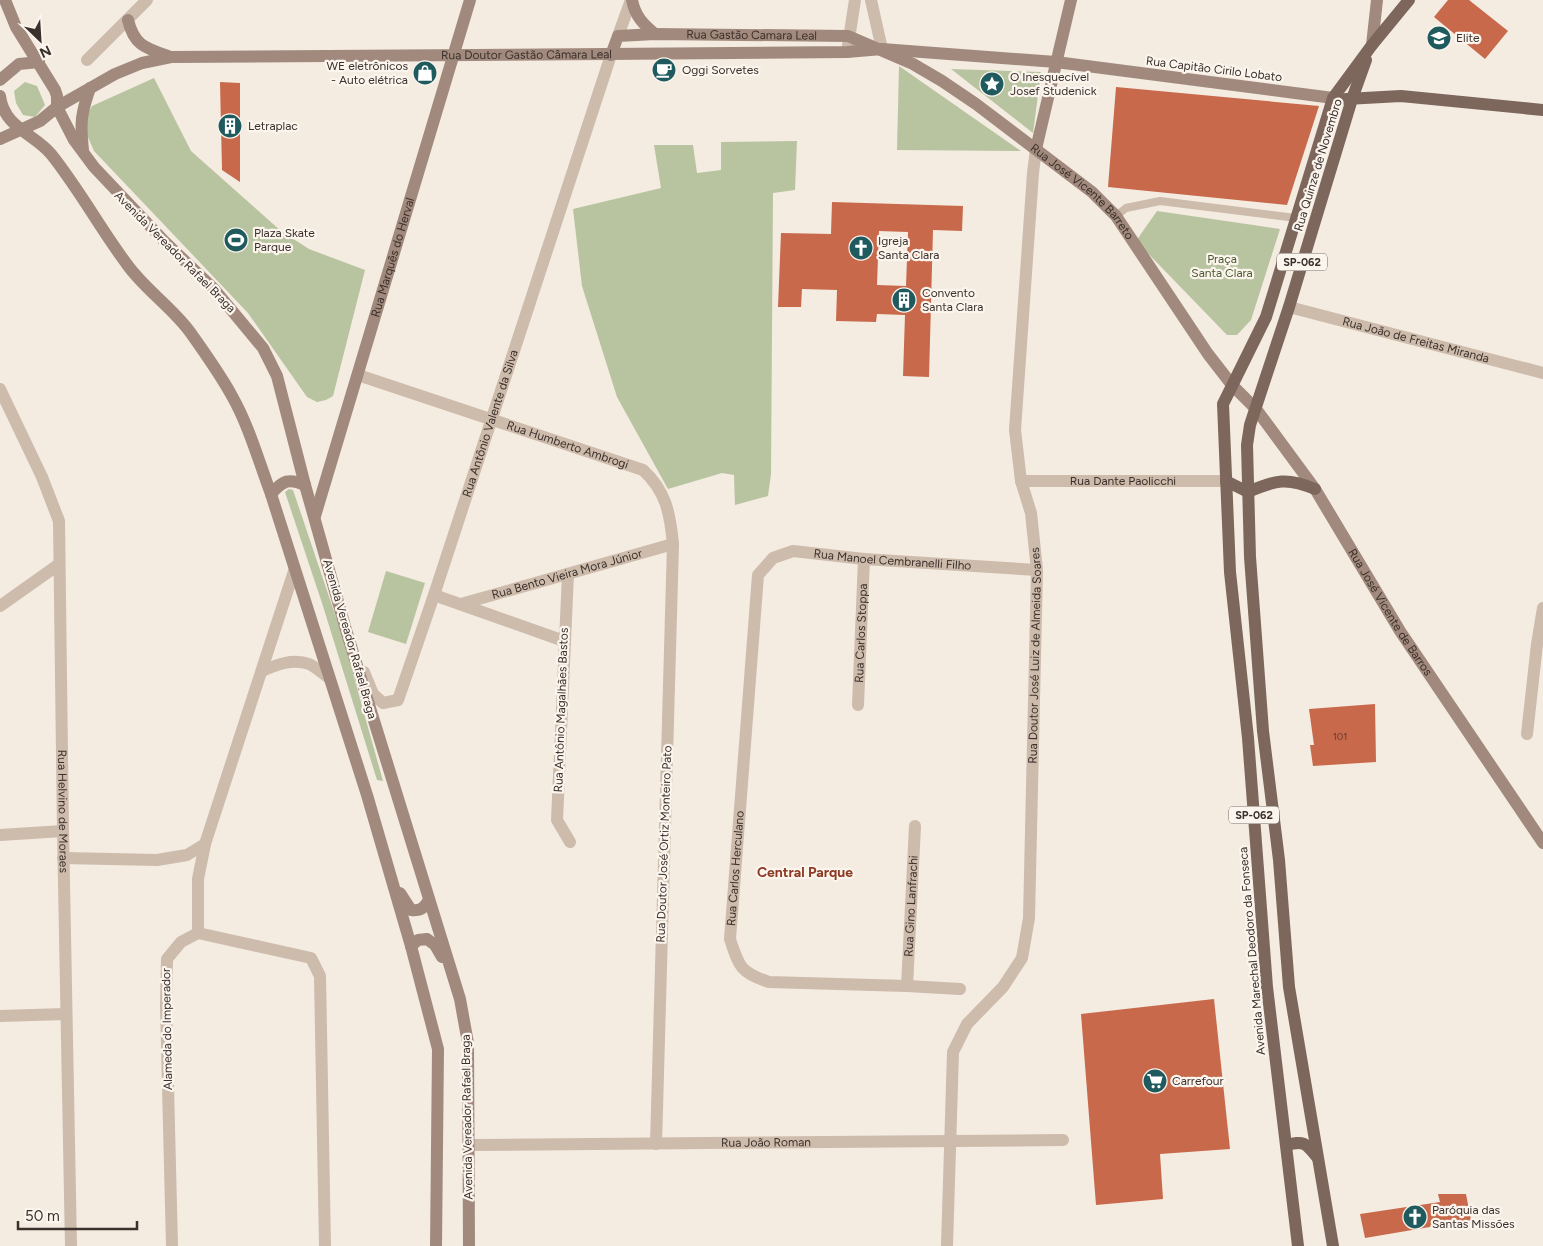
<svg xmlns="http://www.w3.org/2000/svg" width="1543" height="1246" viewBox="0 0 1543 1246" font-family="Figtree,sans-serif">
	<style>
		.green { fill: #b8c4a0 }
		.building { fill: #c8694b; fill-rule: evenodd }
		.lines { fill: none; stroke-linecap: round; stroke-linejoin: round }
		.service { stroke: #cdbbac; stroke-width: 8 }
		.minor { stroke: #cdbbac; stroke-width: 12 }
		.tertiary { stroke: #cdbbac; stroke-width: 12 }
		.secondary { stroke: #a18a7d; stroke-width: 12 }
		.primary { stroke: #7d675c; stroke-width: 12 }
		.labels { text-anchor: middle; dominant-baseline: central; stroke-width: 4.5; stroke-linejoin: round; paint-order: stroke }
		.number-label { font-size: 10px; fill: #5e3e33 }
		.shield { fill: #fbf5ee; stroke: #756b66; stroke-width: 1 }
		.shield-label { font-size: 11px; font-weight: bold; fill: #3b302b }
		.street-label { font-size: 12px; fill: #3b302b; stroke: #fbf5ee }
		.poi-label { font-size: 12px; fill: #3b302b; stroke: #fbf5ee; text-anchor: start }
		.park-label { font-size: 12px; fill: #4a5a2e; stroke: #fbf5ee }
		.neighbourhood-label { font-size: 14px; font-weight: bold; fill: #8c3b22; stroke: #fbf5ee }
	</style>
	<rect width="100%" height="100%" fill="#f4ebe1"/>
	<!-- green -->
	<g class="green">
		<polygon points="899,66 1021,151 897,150"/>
		<polygon points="951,69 1041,72 1033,133"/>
		<polygon points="154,78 191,151 281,231 309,249 365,270 333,396 326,400 317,402 307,397 248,313 94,151 87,135 85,119 92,106"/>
		<polygon points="25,82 37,86 45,105 35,117 23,115 16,103 14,91"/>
		<polygon points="797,141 795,190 773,193 771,474 768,496 735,505 734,475 722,473 668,489 617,397 582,286 573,209 661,188 654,145 693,145 697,173 721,170 721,142"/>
		<polygon points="1157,211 1280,229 1251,320 1237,335 1227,335 1136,241"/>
		<polygon points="289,489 293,490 343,638 383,781 377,780 322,603 285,492"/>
		<polygon points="386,571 425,583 406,644 368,632"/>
	</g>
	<!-- building -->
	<g class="building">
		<polygon points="1448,0 1469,0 1508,31 1485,59 1434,17"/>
		<polygon points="220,82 240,83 240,182 222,170"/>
		<polygon points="1116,87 1319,106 1287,205 1108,187"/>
		<path d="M 832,202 L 963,206 L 962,231 L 933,230 L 929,377 L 903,376 L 905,315 L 877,314 L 876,322 L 836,321 L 837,290 L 802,289 L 801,307 L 778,307 L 781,233 L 831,234 ZM 879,231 L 908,232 L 906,286 L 877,285 Z"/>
		<polygon points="1375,704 1376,762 1313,766 1310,745 1314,745 1309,709"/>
		<polygon points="1214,999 1230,1149 1160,1154 1163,1199 1096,1205 1081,1014"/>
		<polygon points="1438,1194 1466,1194 1471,1220 1365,1238 1360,1214 1440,1202"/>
	</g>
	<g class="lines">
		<!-- service -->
		<polyline class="service" points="1116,216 1126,208 1160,201 1296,218"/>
		<!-- minor -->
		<g class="minor">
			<polyline points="618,36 631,0"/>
			<polyline points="87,60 147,0"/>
			<path id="s1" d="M 1289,307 L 1543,373"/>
			<path id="s2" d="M 358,375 L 643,470 C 666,491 670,513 673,544 L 656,1144"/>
			<path id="s3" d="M 0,389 L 42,477 L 59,521 L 63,831 L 71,1246"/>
			<path id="s4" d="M 1021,481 L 1226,481"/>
			<polyline points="568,574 557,820 570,842"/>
			<polyline points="434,595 564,641"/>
			<path id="s5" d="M 461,604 L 673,544"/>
			<polyline points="0,606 58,565"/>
			<path d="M 262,671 C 276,665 293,658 309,664 C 316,667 323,674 329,678"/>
			<path id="s6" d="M 364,672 L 373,694 L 383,703 L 398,700 L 434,595 L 611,55"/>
			<path id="s7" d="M 858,705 L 864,559"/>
			<polyline points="1527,734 1537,644 1543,608"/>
			<polyline points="0,835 63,831"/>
			<polyline points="63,858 157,860 187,855 205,844"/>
			<polyline points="198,933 198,879 205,844 294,571"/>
			<path id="s8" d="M 907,986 L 915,826"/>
			<path id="s9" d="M 960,989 L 907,986 L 769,982 C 741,973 739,967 730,939 L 758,575 L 773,558 L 793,551 L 864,559 L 1037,570"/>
			<polyline points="0,1016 66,1014"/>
			<path id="s10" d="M 468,1145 L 1063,1140"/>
			<polyline points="172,1246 166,1006 167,959 181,942 198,933 311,958 320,976 325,1246"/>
			<path id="s11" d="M 947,1246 L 953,1052 L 967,1024 L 1003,987 L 1022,958 L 1029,918 L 1037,570 L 1031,513 L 1021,481 L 1015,430 L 1033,173 L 1036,149"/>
		</g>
		<!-- tertiary -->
		<g class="tertiary">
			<polyline points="871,0 882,49"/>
			<polyline points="847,52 855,0"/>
		</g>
		<!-- secondary -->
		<g class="secondary">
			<path d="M 632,0 C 635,16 643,24 655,34"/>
			<path d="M 128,20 C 134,45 145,48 168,56"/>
			<polyline points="1372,45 1377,0"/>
			<path id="s12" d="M 611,55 L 618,36 L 655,34 L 848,36 L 913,64 L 942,81 L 976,104 L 1092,192 L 1116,216 L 1208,354 L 1232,385 L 1256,409 L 1315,489 L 1400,631 L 1543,843"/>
			<polyline points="0,80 19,64 39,62"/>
			<path d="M 0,96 C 4,128 35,134 51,154 C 79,189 100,228 126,263 C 144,289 172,307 190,332 C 205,353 220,374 232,396 C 249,426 259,462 271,494 L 367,795 L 411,946 L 438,1049 L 436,1246"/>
			<polyline points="0,139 40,121 57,107 57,96 55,90 16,27 5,0"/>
			<polyline points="1036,149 1071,0"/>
			<path d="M 83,150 C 80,122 81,114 90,88"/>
			<path d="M 271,494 C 283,480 289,478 305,485"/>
			<path id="s13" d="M 315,516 L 470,0"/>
			<path d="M 400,893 L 411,910 C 421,911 424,908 429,900"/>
			<polyline points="411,946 418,940 427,939 435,945 442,957"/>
			<path id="s14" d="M 469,1246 L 468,1043 L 460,999 L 346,630 L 305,485 L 277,376 L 263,348 L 214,289 L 165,242 L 94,167 L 74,140 L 57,107 L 115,74 L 142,63 L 171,57 C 396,55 622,55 847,52 L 882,49 L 1056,62 L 1333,98"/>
		</g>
		<!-- primary -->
		<g class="primary">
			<polyline points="1346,99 1401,96 1543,110"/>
			<path d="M 1226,481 L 1248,492 C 1276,480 1287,477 1315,489"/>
			<path d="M 1286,1145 C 1304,1141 1305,1142 1317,1157"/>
			<polyline points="1298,1246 1267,987 1248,738 1230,572 1223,404 1266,317 1333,98 1372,45 1409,0"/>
			<polyline points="1333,1246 1289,987 1279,860 1263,731 1250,557 1247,445 1250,425 1289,307 1352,99 1366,60"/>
		</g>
	</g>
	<!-- icons -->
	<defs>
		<symbol id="school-disc" viewBox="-11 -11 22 22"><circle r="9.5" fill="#1f5a5e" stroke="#fbf5ee"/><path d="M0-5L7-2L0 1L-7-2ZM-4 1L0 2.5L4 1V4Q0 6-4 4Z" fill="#fff"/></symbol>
		<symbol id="cafe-disc" viewBox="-11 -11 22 22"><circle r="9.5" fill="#1f5a5e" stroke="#fbf5ee"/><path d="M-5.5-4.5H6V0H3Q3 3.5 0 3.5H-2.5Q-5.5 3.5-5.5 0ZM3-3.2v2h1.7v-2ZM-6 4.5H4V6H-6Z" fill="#fff"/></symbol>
		<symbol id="shop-disc" viewBox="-11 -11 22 22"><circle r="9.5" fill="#1f5a5e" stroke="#fbf5ee"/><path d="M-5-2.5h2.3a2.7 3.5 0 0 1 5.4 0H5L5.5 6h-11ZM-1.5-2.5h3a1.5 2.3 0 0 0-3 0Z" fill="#fff"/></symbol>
		<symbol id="sight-disc" viewBox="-11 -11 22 22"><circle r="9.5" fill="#1f5a5e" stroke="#fbf5ee"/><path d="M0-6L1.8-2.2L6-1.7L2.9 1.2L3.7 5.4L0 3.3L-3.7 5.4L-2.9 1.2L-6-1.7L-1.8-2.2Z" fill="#fff"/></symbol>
		<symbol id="building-disc" viewBox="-11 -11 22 22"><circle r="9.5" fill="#1f5a5e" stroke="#fbf5ee"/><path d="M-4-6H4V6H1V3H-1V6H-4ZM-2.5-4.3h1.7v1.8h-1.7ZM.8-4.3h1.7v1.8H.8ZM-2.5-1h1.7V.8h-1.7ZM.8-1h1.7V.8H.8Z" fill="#fff"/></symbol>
		<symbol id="stadium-disc" viewBox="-11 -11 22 22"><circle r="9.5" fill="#1f5a5e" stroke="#fbf5ee"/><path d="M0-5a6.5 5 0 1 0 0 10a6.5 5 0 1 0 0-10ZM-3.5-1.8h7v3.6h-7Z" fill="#fff"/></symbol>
		<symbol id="church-disc" viewBox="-11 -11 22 22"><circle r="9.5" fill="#1f5a5e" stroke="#fbf5ee"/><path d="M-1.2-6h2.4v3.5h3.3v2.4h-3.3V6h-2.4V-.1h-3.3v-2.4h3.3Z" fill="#fff"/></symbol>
		<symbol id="supermarket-disc" viewBox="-11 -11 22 22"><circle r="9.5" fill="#1f5a5e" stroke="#fbf5ee"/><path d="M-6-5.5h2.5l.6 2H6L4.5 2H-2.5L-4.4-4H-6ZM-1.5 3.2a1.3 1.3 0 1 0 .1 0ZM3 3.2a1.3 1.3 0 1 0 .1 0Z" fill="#fff"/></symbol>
	</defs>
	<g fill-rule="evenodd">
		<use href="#school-disc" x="1425" y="24" width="28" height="28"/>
		<use href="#cafe-disc" x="650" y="56" width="28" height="28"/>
		<use href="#shop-disc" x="411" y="59" width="28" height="28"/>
		<use href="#sight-disc" x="978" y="70" width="28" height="28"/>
		<use href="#building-disc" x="216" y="112" width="28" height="28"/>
		<use href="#stadium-disc" x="222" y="226" width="28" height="28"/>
		<use href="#church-disc" x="847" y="234" width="28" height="28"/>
		<use href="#building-disc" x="890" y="286" width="28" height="28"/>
		<use href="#supermarket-disc" x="1141" y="1067" width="28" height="28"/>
		<use href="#church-disc" x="1401" y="1203" width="28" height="28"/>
	</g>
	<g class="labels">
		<!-- number labels -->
		<g class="number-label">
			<text x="1340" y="736">101</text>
		</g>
		<!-- shield labels -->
		<g class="shield">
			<rect x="1277" y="253.5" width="50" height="17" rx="4"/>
			<rect x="1229" y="806.5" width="50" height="17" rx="4"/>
		</g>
		<g class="shield-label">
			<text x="1302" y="262">SP-062</text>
			<text x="1254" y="815">SP-062</text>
		</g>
		<!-- street labels -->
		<g class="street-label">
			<text stroke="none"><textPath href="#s12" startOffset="154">Rua Gastão Camara Leal</textPath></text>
			<text stroke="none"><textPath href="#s14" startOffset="1728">Rua Doutor Gastão Câmara Leal</textPath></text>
			<text transform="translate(1214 69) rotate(7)">Rua Capitão Cirilo Lobato</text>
			<text transform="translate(1318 165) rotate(-73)">Rua Quinze de Novembro</text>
			<text stroke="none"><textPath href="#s12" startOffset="534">Rua José Vicente Barreto</textPath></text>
			<text transform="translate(175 252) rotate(45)">Avenida Vereador Rafael Braga</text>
			<text stroke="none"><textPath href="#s13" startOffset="270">Rua Marquês do Herval</textPath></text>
			<text stroke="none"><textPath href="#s1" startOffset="131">Rua João de Freitas Miranda</textPath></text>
			<text stroke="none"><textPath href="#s6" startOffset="344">Rua Antônio Valente da Silva</textPath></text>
			<text stroke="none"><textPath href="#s2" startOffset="221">Rua Humberto Ambrogi</textPath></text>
			<text stroke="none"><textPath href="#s4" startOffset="102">Rua Dante Paolicchi</textPath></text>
			<text stroke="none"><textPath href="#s9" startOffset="762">Rua Manoel Cembranelli Filho</textPath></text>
			<text stroke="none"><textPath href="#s5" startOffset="110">Rua Bento Vieira Mora Júnior</textPath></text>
			<text stroke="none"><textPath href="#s12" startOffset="1058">Rua José Vicente de Barros</textPath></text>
			<text stroke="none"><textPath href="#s7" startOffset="72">Rua Carlos Stoppa</textPath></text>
			<text transform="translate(350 639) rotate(74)">Avenida Vereador Rafael Braga</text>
			<text stroke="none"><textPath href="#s11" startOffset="615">Rua Doutor José Luiz de Almeida Soares</textPath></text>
			<text transform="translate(561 710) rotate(-88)">Rua Antônio Magalhães Bastos</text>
			<text stroke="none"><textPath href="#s3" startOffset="435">Rua Helvino de Moraes</textPath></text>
			<text transform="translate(664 844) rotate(-88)">Rua Doutor José Ortiz Monteiro Pato</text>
			<text stroke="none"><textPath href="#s9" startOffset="324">Rua Carlos Herculano</textPath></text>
			<text stroke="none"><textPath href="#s8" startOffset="80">Rua Gino Lanfrachi</textPath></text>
			<text transform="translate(1252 951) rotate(-95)">Avenida Marechal Deodoro da Fonseca</text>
			<text transform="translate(167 1029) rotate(-91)">Alameda do Imperador</text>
			<text transform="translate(467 1117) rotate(-91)">Avenida Vereador Rafael Braga</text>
			<text stroke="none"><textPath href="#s10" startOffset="298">Rua João Roman</textPath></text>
		</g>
		<!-- poi labels -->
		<g class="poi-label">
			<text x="1456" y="38">Elite</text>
			<text x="408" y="66" text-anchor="end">WE eletrônicos<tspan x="408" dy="14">- Auto elétrica</tspan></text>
			<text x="682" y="70">Oggi Sorvetes</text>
			<text x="1010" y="77">O Inesquecível<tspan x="1010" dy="14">Josef Studenick</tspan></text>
			<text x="248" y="126">Letraplac</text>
			<text x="254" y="233">Plaza Skate<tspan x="254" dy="14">Parque</tspan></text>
			<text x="878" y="241">Igreja<tspan x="878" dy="14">Santa Clara</tspan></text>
			<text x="922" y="293">Convento<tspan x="922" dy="14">Santa Clara</tspan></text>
			<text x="1172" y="1081">Carrefour</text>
			<text x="1432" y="1210">Paróquia das<tspan x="1432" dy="14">Santas Missões</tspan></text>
		</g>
		<!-- park labels -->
		<g class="park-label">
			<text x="1222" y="259">Praça<tspan x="1222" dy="14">Santa Clara</tspan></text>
		</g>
		<!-- neighbourhood labels -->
		<g class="neighbourhood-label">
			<text x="805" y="872">Central Parque</text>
		</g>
	</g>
	<!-- north arrow -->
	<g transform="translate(40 40) rotate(155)" stroke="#fbf5ee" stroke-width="4" paint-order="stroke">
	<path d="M0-4L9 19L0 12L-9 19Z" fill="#3b302b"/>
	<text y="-8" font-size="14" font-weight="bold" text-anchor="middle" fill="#3b302b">N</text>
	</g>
	<!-- scale -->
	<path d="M18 1221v8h119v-8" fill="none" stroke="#3b302b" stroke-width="2.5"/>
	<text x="25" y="1221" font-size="15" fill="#3b302b" stroke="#fbf5ee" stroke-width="4" paint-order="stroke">50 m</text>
</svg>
